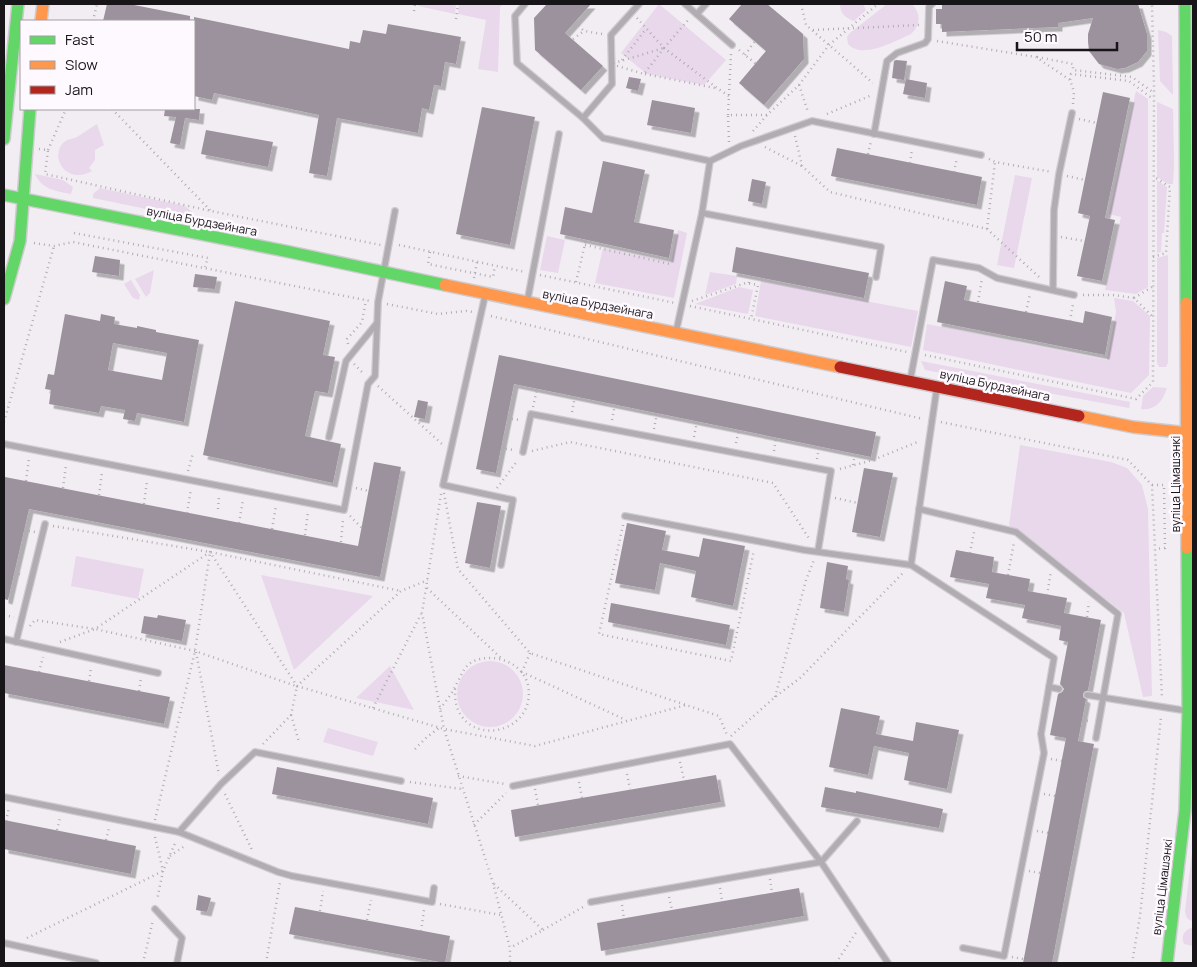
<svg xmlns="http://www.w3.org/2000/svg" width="1197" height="967" viewBox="0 0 1197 967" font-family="Manrope,sans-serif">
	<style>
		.green { fill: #e9d7ec }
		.building { fill: #9b929d; fill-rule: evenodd; filter: url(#shadow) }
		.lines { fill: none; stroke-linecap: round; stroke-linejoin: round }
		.lane-casing { stroke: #cecbcf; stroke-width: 8 }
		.fast-casing { stroke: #cecbcf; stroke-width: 14 }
		.slow-casing { stroke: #cecbcf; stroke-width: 14 }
		.jam-casing { stroke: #cecbcf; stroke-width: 14 }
		.path { stroke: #b1adb2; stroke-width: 2.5; stroke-dasharray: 1 4; stroke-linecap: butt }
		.lane { stroke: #b1abb2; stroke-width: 5.5 }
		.fast { stroke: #63d668; stroke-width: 11 }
		.slow { stroke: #ff974d; stroke-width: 11 }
		.jam { stroke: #b3261e; stroke-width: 11 }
		.labels { text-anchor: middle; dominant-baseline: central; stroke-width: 5; stroke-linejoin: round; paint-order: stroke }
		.street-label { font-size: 12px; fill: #181519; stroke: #fef9fe }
	</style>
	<defs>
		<filter id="shadow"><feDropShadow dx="4.5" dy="4.5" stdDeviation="0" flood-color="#0004"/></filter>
	</defs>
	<rect width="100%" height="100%" fill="#f2edf3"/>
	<!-- green -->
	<g class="green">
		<polygon points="419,4 456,4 455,14 418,6"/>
		<polygon points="459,4 503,4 500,7 498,72 478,69 486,20 458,14"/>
		<polygon points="659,4 726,60 704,85 647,74 621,53"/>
		<path d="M 840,4 L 863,4 L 866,10 L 854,21 C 845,18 840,13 840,4 Z"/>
		<path d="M 887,4 L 912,4 C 921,13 921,25 911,34 C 895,41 862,60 848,44 L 847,37 L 850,33 Z"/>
		<polygon points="1158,30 1166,32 1172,36 1173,95 1160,81"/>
		<polygon points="1136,91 1148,99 1148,287 1136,294 1105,290 1121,217 1109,214"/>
		<polygon points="1157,102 1173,109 1174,165 1173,184 1168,184 1157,177"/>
		<path d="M 97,124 L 104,145 L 95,150 L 95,160 L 89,168 L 92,171 C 68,185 49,159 63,143 C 67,139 72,139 77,137 C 84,133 90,128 97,124 Z"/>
		<path d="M 35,174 L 63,180 L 73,187 L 71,194 C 56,191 42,190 35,174 Z"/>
		<polygon points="1015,175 1032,178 1014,268 997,265"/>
		<polygon points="1157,180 1167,187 1164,233 1162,233 1161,252 1157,253"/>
		<polygon points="100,188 185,206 192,212 190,218 93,198 93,194"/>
		<polygon points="678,230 687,233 674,298 595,283 603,248 671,262"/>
		<polygon points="547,236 565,240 558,273 540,270"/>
		<polygon points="1168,255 1168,363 1166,367 1159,367 1157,362 1157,258"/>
		<polygon points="154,270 150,293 146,297 135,279"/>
		<polygon points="710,272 737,276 736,284 705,295"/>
		<polygon points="131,280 140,295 139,300 133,298 124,284"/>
		<polygon points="761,281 918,311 911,347 755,316"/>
		<polygon points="739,287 753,290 748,314 695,304"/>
		<polygon points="1114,298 1133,301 1150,316 1149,375 1131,393 923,350 927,324 1107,360 1116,312"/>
		<polygon points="921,361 1130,402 1129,408 925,370"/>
		<path d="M 1153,387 L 1167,388 C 1163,401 1155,411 1141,409 L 1143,396 Z"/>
		<polygon points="1020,445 1111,462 1127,468 1142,485 1148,509 1152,696 1143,697 1124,613 1009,525"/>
		<polygon points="76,556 144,569 138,599 71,586"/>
		<polygon points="261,575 373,596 294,670"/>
		<circle cx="490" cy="694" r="33"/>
		<polygon points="390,666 414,710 356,698"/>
		<polygon points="328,728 378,742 373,756 323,742"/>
		<path d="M 1193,844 L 1193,921 C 1187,920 1186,917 1185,911 Z"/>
		<path d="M 1191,928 L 1193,928 L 1193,946 L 1184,944 C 1181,937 1183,931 1191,928 Z"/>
	</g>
	<!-- building -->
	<g class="building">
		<polygon points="107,4 129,4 190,16 190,21 103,21"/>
		<polygon points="547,4 591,4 565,33 603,66 581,90 535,50 534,18"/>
		<polygon points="742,4 767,4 803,34 804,59 764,105 739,83 766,51 729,19"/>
		<polygon points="942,4 1138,4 1147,34 1147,51 1138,62 1125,68 1117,69 1099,64 1089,51 1088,42 1088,34 1093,18 1058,23 1058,27 942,32 942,24 936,24 936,9 942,9"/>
		<polygon points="194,17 349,49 350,41 360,43 363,30 386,34 388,24 461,37 456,64 445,62 441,86 434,85 429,110 422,108 418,133 337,118 327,176 309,173 319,115 214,93 212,100 194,96"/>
		<polygon points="896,60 907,61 904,80 892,78 894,61"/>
		<polygon points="629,77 641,79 638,91 626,88"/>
		<polygon points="906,79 927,83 925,98 903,94"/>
		<polygon points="1103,92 1130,98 1105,218 1115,220 1102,281 1077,276 1090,216 1078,213"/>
		<polygon points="652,100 695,108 691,133 647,125"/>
		<polygon points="482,107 535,117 510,245 456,234"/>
		<polygon points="165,109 200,109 199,120 185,118 180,145 170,143 176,117 164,116"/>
		<polygon points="206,130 273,142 268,167 201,154"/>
		<polygon points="837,148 982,177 977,205 831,176"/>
		<polygon points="603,161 645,170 634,222 674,230 669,258 560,234 565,207 592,213"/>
		<polygon points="752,179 766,182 762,204 748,201"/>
		<polygon points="736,247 869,273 864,298 732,272"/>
		<polygon points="95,256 120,260 119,276 92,272"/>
		<polygon points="195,274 217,277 215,289 193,287"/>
		<polygon points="945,281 967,286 964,300 1083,323 1085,311 1112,317 1105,355 937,322"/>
		<polygon points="235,301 330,321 323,355 335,357 328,393 315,391 305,436 341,444 333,483 203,455"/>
		<path d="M 65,314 L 100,321 L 101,314 L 115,317 L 114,324 L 137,328 L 137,326 L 156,330 L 156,332 L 199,340 L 184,422 L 137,413 L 135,421 L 123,419 L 125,410 L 101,406 L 99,413 L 49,404 L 51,390 L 45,389 L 48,374 L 54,375 ZM 113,343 L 167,353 L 162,380 L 108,370 Z"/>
		<polygon points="499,355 876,432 871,457 514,384 496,473 476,469"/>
		<polygon points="418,400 428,402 425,419 414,417"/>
		<polygon points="374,462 401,467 380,577 29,509 8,600 4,599 4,484 5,477 358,546"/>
		<polygon points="864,468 893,473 880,537 852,532"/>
		<polygon points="477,502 501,506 490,568 465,563"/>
		<polygon points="627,523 666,531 662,550 699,557 703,538 745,546 733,606 691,597 696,571 660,563 655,590 615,583"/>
		<polygon points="956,550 994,557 992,572 1030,579 1028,591 1067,598 1064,613 1101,620 1088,690 1083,694 1083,697 1086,699 1078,741 1094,744 1052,963 1023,963 1066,738 1050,735 1058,694 1062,692 1064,689 1060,684 1068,642 1059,640 1061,626 1022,618 1025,605 986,598 989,584 950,577"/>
		<polygon points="827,562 848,566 846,579 849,580 844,612 820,608"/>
		<polygon points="611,603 730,625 726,645 608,622"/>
		<polygon points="158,615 186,620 182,641 141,633 144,616 157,618"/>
		<polygon points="4,665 170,697 164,724 4,693"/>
		<polygon points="841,708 880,716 876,734 913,741 916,722 959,730 947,789 904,780 909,753 874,746 868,775 829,767"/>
		<polygon points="277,767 433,798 428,824 272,794"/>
		<polygon points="716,775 721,802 515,837 511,810"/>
		<polygon points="825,787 856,793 856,791 943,809 939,828 821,807"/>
		<polygon points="4,820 136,846 131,874 4,849"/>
		<polygon points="799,888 804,916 601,951 597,923"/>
		<polygon points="198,895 211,898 207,912 196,910"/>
		<polygon points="295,907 450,936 445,963 289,934"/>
	</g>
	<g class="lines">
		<defs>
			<g id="lane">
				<polyline points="525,4 515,16 517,63 583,118 603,138 710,161 741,146 812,121 981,155"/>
				<polyline points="685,4 732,45"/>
				<polyline points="697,14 706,4"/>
				<polyline points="583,118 612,84 611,35 639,4"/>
				<polyline points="874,134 887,61 897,53 925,43 928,39 929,7 932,4"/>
				<polyline points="702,213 881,247 876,277"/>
				<polyline points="1053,290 1054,210 1059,174 1072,113"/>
				<polyline points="485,296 443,485 513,500 501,565"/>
				<polyline points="527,303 559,134"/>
				<polyline points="676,332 702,213 710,161"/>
				<polyline points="910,381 933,260 979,268 997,278 1074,295"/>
				<polyline points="329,437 346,361 377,323"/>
				<polyline points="4,444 344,510 368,384 375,376 378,302 395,211"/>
				<polyline points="523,452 531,414 831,471 818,551"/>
				<polyline points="919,509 1016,532 1118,614 1096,738"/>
				<polyline points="625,516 804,550 911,565 1054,658 1049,687 1059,689"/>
				<polyline points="911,565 937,387"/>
				<polyline points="4,639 158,673"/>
				<polyline points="16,642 45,524"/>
				<polyline points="1087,695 1188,711"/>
				<polyline points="513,786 730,744 821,862 888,963"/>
				<polyline points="4,797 179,832 278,872 292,876 432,902 434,888"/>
				<polyline points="179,832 221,784 255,752 401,781"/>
				<polyline points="591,902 821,862 857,821"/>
				<polyline points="155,909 182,938 177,963"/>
				<polyline points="4,943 96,963"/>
				<polyline points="963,948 1004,956 1044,753 1041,734 1049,687"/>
			</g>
			<g id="fast">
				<polyline points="1185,4 1186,303"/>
				<polyline points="4,139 18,4"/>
				<polyline points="4,195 285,251 445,285"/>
				<polyline points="4,299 20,241 30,109"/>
				<polyline points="1167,963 1185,810 1188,711 1187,548"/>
			</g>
			<g id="slow">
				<polyline points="41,21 43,4"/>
				<polyline points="445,285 840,367"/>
				<polyline points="1186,303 1187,548"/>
				<polyline points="1079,416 1133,427 1188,433"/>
			</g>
			<polyline id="jam" points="840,367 1079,416"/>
		</defs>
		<!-- lane casing -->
		<use href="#lane" class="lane-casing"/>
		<!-- fast casing -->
		<use href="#fast" class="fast-casing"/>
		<!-- slow casing -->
		<use href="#slow" class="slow-casing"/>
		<!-- jam casing -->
		<use href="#jam" class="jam-casing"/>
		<!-- path -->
		<g class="path">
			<polyline points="801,4 806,25 873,83"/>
			<polyline points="414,11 415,4"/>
			<polyline points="637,18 664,48 717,88 729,96"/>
			<polyline points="456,19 458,4"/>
			<polyline points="93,21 97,4"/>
			<polyline points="575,22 584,31 602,34"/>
			<polyline points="813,30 919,25"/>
			<polyline points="573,39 584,31"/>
			<polyline points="937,41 1036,57 1070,80"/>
			<polygon points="664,48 644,74 611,64"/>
			<polyline points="664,48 689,19"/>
			<polyline points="739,50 756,64"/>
			<polyline points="745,55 755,41"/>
			<polyline points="1037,57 1073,64 1073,70 1132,77 1154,93"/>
			<polyline points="622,60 646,29"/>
			<polyline points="645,74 715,88"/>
			<polyline points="799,85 808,112"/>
			<polyline points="1073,104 1074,92 1070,80 1071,74 1129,81 1153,99"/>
			<polyline points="112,109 210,210"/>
			<polyline points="827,114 872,95"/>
			<polyline points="728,115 731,54"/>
			<polyline points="1079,119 1097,123"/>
			<polyline points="753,131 767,115 799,85 829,45 878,4"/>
			<polyline points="795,136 802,166 830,192 987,229 1039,277"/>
			<polyline points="729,142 728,115 767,115"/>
			<polyline points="765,147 802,166"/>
			<polyline points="39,149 48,150 45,174 211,211 381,245"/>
			<polyline points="48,150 66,109"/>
			<polyline points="868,154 871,141"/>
			<polyline points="989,159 995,162 1052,172"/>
			<polyline points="910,163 912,149"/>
			<polyline points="954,172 957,158"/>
			<polyline points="1067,176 1085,180"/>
			<polyline points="987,229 995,162"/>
			<polyline points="74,233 208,258 205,267"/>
			<polyline points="1061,237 1084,241"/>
			<polyline points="34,243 54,246 73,242 370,301"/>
			<polyline points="399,245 525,272"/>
			<polyline points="585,245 670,264"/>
			<polyline points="430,252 428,264 493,277 495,266"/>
			<polyline points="1153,257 1166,253 1170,187 1153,176"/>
			<polyline points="540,275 675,303"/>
			<polyline points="474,278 477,262"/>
			<polyline points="576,282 586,240"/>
			<polyline points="749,283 750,276"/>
			<polyline points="1152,287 1134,298 1153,317"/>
			<polyline points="1083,295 1113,295 1134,298"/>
			<polyline points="692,301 746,283 758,285 751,319"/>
			<polyline points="978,302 982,279"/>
			<polyline points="387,304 438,314 466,311 473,312"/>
			<polyline points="690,306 907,352"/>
			<polyline points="1026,312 1030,294"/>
			<polyline points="491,316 923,419"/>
			<polyline points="1070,321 1073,304"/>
			<polyline points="348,344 347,339 362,322 366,300"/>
			<polyline points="925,355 1136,399 1153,382 1154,88 1152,4"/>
			<polyline points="354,364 364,374"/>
			<polyline points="378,386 442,444"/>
			<polyline points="533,407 537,389"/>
			<polyline points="572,412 575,396"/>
			<polyline points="507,418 520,420"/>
			<polyline points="612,420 615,404"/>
			<polyline points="4,422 54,246"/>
			<polyline points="941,422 1128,460 1152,485 1162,699"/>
			<polyline points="654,429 657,413"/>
			<polyline points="694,437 697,421"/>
			<polyline points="736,443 739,430"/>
			<polyline points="501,448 514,450"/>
			<polyline points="532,451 570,442 773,483 810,540"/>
			<polyline points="774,451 776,437"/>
			<polyline points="817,459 819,446"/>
			<polyline points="853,465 855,453"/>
			<polyline points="840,469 873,460 920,441"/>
			<polyline points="188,471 193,453"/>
			<polyline points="26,481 29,458"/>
			<polyline points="1152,485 1164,485 1165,548 1155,549"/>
			<polyline points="63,488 66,465"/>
			<polyline points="356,488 369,491"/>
			<polyline points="497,488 518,460"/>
			<polyline points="444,493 458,569 530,653 719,716 727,735"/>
			<polyline points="441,494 422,613 444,729 493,883 510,948 510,963"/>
			<polyline points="99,495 102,472"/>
			<polyline points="835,498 858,503"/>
			<polyline points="144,504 147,481"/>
			<polyline points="218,509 219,496"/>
			<polyline points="187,513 191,489"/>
			<polyline points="350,516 362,528"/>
			<polyline points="239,523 243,500"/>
			<polyline points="623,525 599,634 731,661 754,550"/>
			<polyline points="53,526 210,552 401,591"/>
			<polyline points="272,529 276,506"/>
			<polyline points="24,530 35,532"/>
			<polyline points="305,535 308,512"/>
			<polyline points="341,542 343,519"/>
			<polyline points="970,553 974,532"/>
			<polyline points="14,573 23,575"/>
			<polyline points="1008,575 1014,542"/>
			<polyline points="427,588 502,659"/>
			<polyline points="1047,595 1051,571"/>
			<polyline points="4,615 14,617"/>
			<polyline points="1087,617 1089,602"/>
			<polyline points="30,626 35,620 95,629 195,651 296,686"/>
			<polyline points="60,642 95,629 210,552 297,686 401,591 428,580"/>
			<polyline points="196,652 219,775"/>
			<polyline points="530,653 522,672 626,720"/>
			<polyline points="39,672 43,657"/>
			<polyline points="89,681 91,668"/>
			<polyline points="139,691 141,678"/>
			<polyline points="775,697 806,580 814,560"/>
			<polyline points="373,708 421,614"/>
			<path d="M 440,709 C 445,702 451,695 455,687 C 458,681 461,675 464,670 C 472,656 493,656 506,661 C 516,665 525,673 528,685 C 537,732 471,748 457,707 C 455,701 455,694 455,688"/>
			<polyline points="291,715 299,742"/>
			<polyline points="1082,720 1090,721"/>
			<polyline points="731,736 775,697 800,678 903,573"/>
			<polyline points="263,744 291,715 297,686 444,729 535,746 686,705"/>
			<polyline points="415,749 427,737 439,728"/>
			<polyline points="1051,759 1062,761"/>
			<polyline points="680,762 684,780"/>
			<polyline points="627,774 630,789"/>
			<polyline points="458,776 505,784"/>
			<polyline points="410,782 462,789"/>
			<polyline points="579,782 582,798"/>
			<polyline points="535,789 538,805"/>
			<polyline points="225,794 253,852"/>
			<polyline points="1044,794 1055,796"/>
			<polyline points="155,820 195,651 210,553"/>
			<polyline points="6,821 9,808"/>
			<polyline points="474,825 506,793"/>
			<polyline points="57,830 60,818"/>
			<polyline points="1037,831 1048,833"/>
			<polyline points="155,837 163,871 157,900"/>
			<polyline points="106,840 109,828"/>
			<polyline points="170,856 186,845"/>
			<polyline points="1029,871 1040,873"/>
			<polyline points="770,879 772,893"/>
			<polyline points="494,884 543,930 510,948"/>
			<polyline points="720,888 722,901"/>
			<polyline points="669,897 672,910"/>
			<polyline points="440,904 501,915"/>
			<polyline points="622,905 624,919"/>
			<polyline points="320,911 323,891"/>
			<polyline points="367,920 371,900"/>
			<polyline points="543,930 583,907"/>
			<polyline points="421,931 424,910"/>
			<polyline points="27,938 163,871 176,841"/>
			<polyline points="1012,957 1023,959"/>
			<polyline points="143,963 153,920"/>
			<polyline points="266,963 280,882"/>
			<polyline points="836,963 857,931"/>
			<polyline points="1132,963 1140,916 1161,717"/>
		</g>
		<!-- lane -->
		<use href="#lane" class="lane"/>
		<!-- fast -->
		<use href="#fast" class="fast"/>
		<!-- slow -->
		<use href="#slow" class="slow"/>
		<!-- jam -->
		<use href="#jam" class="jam"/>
	</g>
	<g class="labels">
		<!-- street labels -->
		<g class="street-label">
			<text transform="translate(202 221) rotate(11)">вуліца Бурдзейнага</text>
			<text transform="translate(598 304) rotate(11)">вуліца Бурдзейнага</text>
			<text transform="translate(995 385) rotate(12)">вуліца Бурдзейнага</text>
			<text transform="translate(1175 484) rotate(-90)">вуліца Цімашэнкі</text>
			<text transform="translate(1162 887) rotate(-83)">вуліца Цімашэнкі</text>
		</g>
	</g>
	<!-- border -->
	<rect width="1197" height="967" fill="none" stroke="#181519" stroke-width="10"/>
	<!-- legend -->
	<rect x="20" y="20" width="175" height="90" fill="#fef9fe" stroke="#a29ea2"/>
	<rect x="30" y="36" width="25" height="8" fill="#63d668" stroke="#a29ea2"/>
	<text x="65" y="45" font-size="15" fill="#181519">Fast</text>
	<rect x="30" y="61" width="25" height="8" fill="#ff974d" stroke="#a29ea2"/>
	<text x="65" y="70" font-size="15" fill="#181519">Slow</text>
	<rect x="30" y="86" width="25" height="8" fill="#b3261e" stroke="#a29ea2"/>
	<text x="65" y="95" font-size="15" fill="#181519">Jam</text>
	<!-- scale -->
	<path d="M1017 42v8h100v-8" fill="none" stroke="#181519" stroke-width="2.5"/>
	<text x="1024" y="42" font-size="15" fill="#181519" stroke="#fef9fe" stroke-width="4" paint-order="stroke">50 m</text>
</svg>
